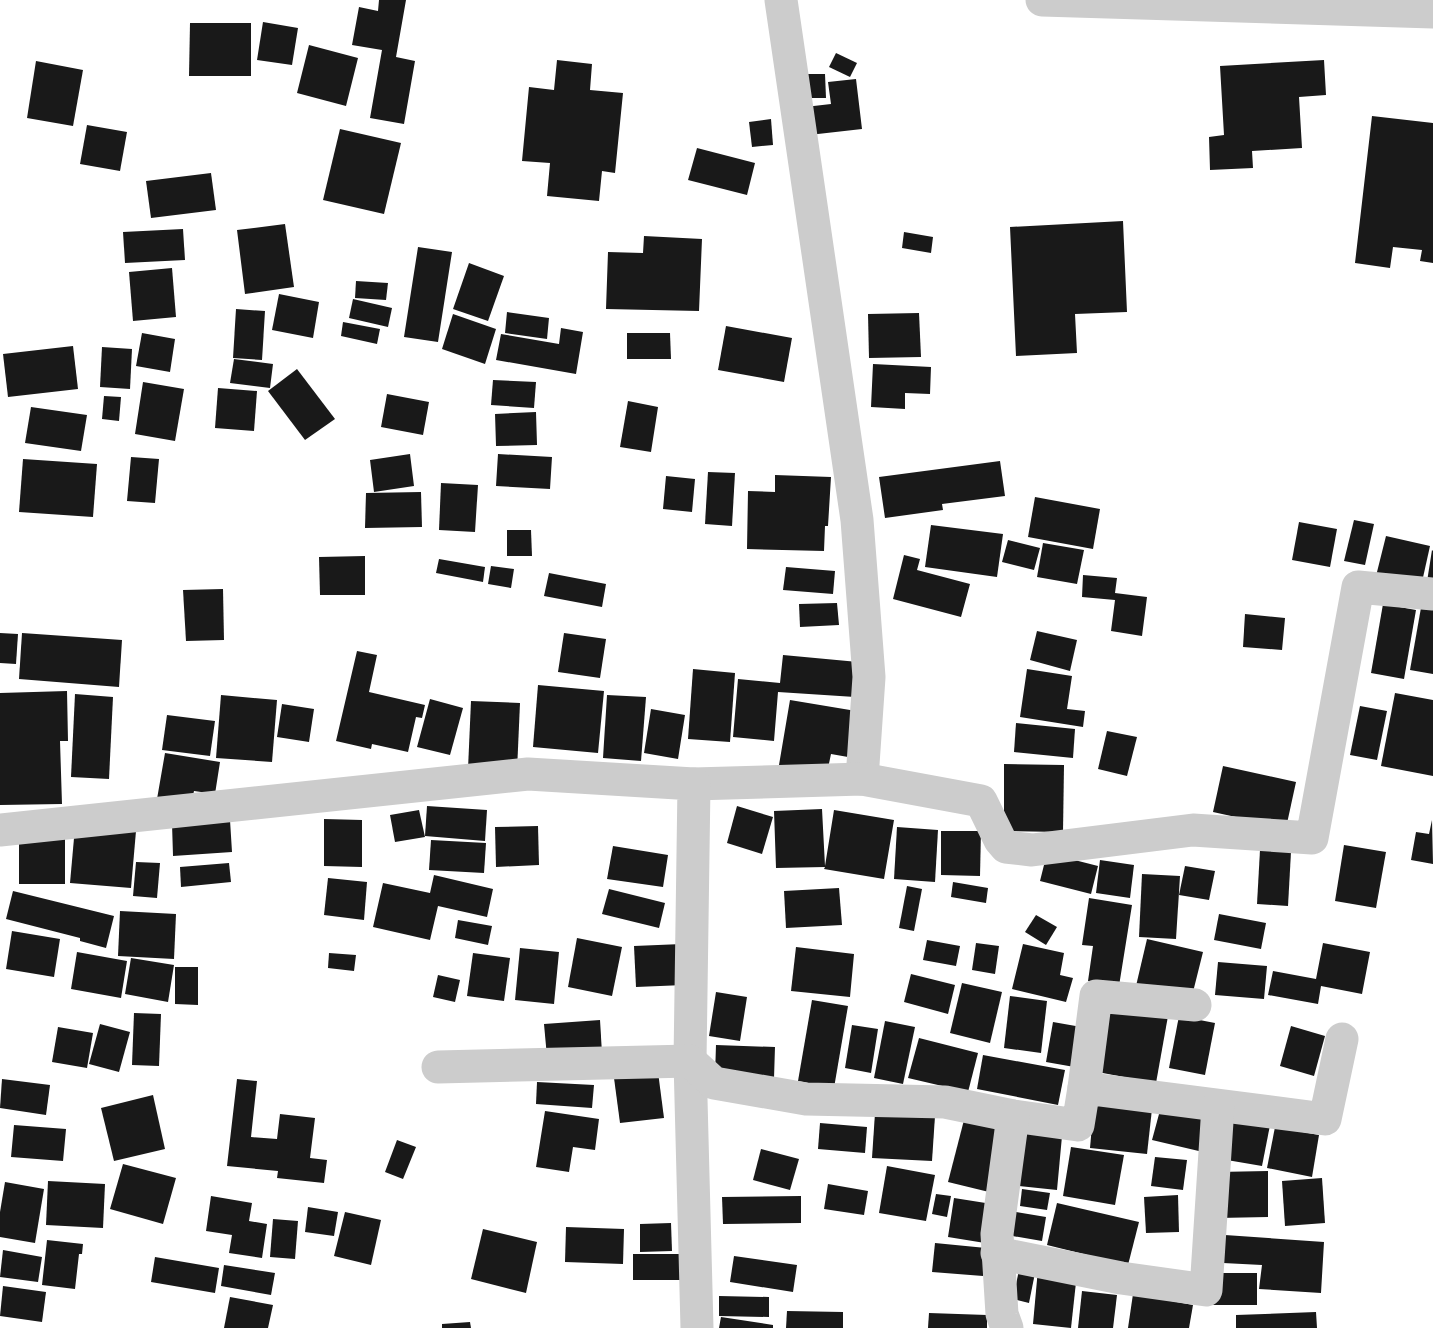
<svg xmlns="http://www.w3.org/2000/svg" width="1433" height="1328" viewBox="0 0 1433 1328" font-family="Ubuntu,sans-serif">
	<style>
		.building { fill: #191919 }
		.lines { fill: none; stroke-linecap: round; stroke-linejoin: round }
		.minor { stroke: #ccc; stroke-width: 33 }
	</style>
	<rect width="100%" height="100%" fill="#fff"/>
	<!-- building -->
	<g class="building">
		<polygon points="379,0 406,0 396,57 415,61 404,124 370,118 382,50 352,45 359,7 378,11"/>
		<polygon points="263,22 298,28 292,65 257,60"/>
		<polygon points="190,23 251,23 251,76 189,76"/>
		<polygon points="309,45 358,58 346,106 297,93"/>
		<polygon points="836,53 857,63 850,77 829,67"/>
		<polygon points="557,60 592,64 590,90 623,93 615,173 602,171 599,201 547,196 550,163 522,161 529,87 554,90"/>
		<polygon points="1324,60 1326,95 1299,97 1302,148 1252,151 1253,168 1210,170 1209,137 1224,135 1220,66"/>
		<polygon points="36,61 83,70 73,126 27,118"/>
		<polygon points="801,74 825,74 826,98 802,98"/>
		<polygon points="856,79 862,129 809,135 805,107 831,104 828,82"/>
		<polygon points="1372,116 1433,123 1433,263 1420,261 1422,250 1393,247 1390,268 1355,263"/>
		<polygon points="771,119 773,145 752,147 749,122"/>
		<polygon points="87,125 127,132 120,171 80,164"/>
		<polygon points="340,129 401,143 384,214 323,200"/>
		<polygon points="697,148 755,163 747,195 688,180"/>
		<polygon points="211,173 216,210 151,218 146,181"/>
		<polygon points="1123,221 1127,312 1075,314 1077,353 1016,356 1010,227"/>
		<polygon points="285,224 294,287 245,294 237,230"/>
		<polygon points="183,229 185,260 125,263 123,232"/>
		<polygon points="904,232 933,237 931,253 902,248"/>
		<polygon points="644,236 702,239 699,311 606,309 608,252 643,253"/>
		<polygon points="418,247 452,252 438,342 404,337"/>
		<polygon points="469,263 504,276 488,321 453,309"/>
		<polygon points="172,268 176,317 133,321 129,272"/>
		<polygon points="356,281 388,283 386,300 355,298"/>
		<polygon points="279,294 319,302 313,338 272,330"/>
		<polygon points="353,299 392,308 388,327 349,318"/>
		<polygon points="236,309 265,311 262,360 233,358"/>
		<polygon points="507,312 549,318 547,339 505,333"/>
		<polygon points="919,313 921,357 869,358 868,314"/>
		<polygon points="453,314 496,329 485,364 442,349"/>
		<polygon points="343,322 380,329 377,344 341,336"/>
		<polygon points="726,326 792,338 784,382 718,370"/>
		<polygon points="561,328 583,332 576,374 496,360 501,334 559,344"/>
		<polygon points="142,333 175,339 170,372 136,366"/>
		<polygon points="627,333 670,333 671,359 627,359"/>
		<polygon points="73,346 78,389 8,397 3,354"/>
		<polygon points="102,347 132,349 130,389 100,387"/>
		<polygon points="234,359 273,364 270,388 230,383"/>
		<polygon points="873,364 931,367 930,394 905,393 905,409 871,407"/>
		<polygon points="297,369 335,419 305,440 268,391"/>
		<polygon points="493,380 536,382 534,408 491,405"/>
		<polygon points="143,382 184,389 175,441 135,434"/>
		<polygon points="218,388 257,391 254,431 215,428"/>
		<polygon points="387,394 429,402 423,435 381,427"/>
		<polygon points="104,396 121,397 119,421 102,419"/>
		<polygon points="628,401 658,407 651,452 620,447"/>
		<polygon points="31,407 87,415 81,451 25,443"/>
		<polygon points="536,412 537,445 496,446 495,414"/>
		<polygon points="410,454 414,486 374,492 370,460"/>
		<polygon points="498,454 552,457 550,489 496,486"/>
		<polygon points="131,457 159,459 155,503 127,501"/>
		<polygon points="23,459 97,464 93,517 19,512"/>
		<polygon points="1000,461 1005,496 942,504 943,510 885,518 879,477"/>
		<polygon points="708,472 735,473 732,526 705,524"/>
		<polygon points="775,475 831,477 828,526 825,526 824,551 747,549 748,491 775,492"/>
		<polygon points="666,476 695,479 692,512 663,509"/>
		<polygon points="441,483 478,485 475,532 439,530"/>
		<polygon points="421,492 422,527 365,528 366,493"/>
		<polygon points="1035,497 1100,509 1093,549 1028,537"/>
		<polygon points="1354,520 1374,524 1365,565 1344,561"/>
		<polygon points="1299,522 1337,529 1330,567 1292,560"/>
		<polygon points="931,525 1003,534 997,577 925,567"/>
		<polygon points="507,530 531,530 532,556 507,556"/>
		<polygon points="1386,536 1430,546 1420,591 1375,580"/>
		<polygon points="1008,540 1040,548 1034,570 1002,562"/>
		<polygon points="1043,543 1084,550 1077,584 1037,577"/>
		<polygon points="1432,550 1433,551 1433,589 1426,588"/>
		<polygon points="904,555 920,559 917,570 970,584 961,617 893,599"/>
		<polygon points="365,556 365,595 320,595 319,557"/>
		<polygon points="439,559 485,567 483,582 436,573"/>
		<polygon points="491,566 514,569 511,588 488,584"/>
		<polygon points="786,567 835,571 833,594 783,590"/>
		<polygon points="549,573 606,584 602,607 544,596"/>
		<polygon points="1083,575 1117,578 1115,593 1147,597 1142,636 1111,631 1115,600 1082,597"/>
		<polygon points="223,589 224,640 186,641 183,590"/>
		<polygon points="1422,602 1433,604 1433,674 1410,670"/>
		<polygon points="837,603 839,625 800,627 799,604"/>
		<polygon points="1383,604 1416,610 1404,679 1371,673"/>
		<polygon points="1245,614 1285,618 1282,650 1243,647"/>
		<polygon points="1037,631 1077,640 1070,671 1030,660"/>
		<polygon points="0,633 18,634 16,664 0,663"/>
		<polygon points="22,633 122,640 119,687 19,679"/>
		<polygon points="564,633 606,639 600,678 558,672"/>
		<polygon points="357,651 377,655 369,692 425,705 422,718 416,717 408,752 372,744 371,749 336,741"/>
		<polygon points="783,655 858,662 855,697 778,692 774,741 733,737 738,679 780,683"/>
		<polygon points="693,669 735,673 730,742 688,739"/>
		<polygon points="1027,669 1072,676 1067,709 1085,711 1083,727 1020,717"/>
		<polygon points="538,685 604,691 598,753 533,747"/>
		<polygon points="67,691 68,741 60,741 62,804 0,805 0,693"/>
		<polygon points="1395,693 1433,700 1433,776 1381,766"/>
		<polygon points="75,694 113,697 109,779 71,777"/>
		<polygon points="221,695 277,700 272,762 216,758"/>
		<polygon points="607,695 646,697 641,761 603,758"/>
		<polygon points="430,699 463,708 450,755 417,747"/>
		<polygon points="790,700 856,711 848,757 831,754 827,773 779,765"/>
		<polygon points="471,701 520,703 517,771 468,769"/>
		<polygon points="282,704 314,709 309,742 277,737"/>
		<polygon points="1360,706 1387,711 1377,760 1350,755"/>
		<polygon points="651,709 685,715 678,759 644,753"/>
		<polygon points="167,715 215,721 210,756 162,750"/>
		<polygon points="1016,723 1075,729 1073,758 1014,752"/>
		<polygon points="1107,731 1137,737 1127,776 1098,769"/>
		<polygon points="165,753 220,762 215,794 194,791 191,805 157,799"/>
		<polygon points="1004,764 1064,765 1063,832 1004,831"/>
		<polygon points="1223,766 1296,782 1286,828 1213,812"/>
		<polygon points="427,806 487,810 485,841 425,836"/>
		<polygon points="737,806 773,817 762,854 727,843"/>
		<polygon points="822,809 825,866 834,810 894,820 884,879 824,869 825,867 776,868 774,811"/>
		<polygon points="419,810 425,837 395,842 390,815"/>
		<polygon points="324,819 362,820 362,867 324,866"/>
		<polygon points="230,820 232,852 173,856 172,824"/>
		<polygon points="1432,820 1433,864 1411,860 1416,832 1429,834"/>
		<polygon points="538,826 539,865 496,867 495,827"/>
		<polygon points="75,827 136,831 131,888 70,883"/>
		<polygon points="897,827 938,830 935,882 894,879"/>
		<polygon points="941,831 981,831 980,876 941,875"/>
		<rect x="19" y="834" width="46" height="50"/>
		<polygon points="431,840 486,843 484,873 429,870"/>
		<polygon points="1344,845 1386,852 1376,908 1335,901"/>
		<polygon points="613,846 668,855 663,887 607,879"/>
		<polygon points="1260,850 1291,852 1288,906 1257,904"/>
		<polygon points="1047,853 1098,866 1091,894 1040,881"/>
		<polygon points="1100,860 1134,865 1130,898 1096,893"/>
		<polygon points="136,862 160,863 157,898 133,896"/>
		<polygon points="229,863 231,882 181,887 180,867"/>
		<polygon points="1185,866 1215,871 1209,900 1179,895"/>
		<polygon points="1142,874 1180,876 1176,939 1139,937"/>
		<polygon points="434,875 493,889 487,917 438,906 430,940 373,927 383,883 430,893"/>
		<polygon points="328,878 367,882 364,920 324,915"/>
		<polygon points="953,882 988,888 986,903 951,897"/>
		<polygon points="907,886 922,889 914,931 899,928"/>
		<polygon points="839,888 842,925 786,928 784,891"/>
		<polygon points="609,889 665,903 659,928 602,914"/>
		<polygon points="13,891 114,916 106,948 80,941 80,938 6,919"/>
		<polygon points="1089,898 1132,905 1119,986 1088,981 1093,946 1082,945"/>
		<polygon points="120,911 176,914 174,959 118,956"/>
		<polygon points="1219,914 1266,923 1261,949 1214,940"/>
		<polygon points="1036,915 1057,927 1046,945 1025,932"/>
		<polygon points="458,920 492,926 488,945 455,938"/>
		<polygon points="12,931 60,939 54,977 6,969"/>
		<polygon points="577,938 622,947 612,996 568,987"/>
		<polygon points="1147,939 1203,952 1191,1000 1136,986"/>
		<polygon points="927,940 960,946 956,966 923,960"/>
		<polygon points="976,943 999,946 995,974 972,970"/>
		<polygon points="1323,943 1370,952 1362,994 1321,986 1318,1004 1268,995 1273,971 1316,979"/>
		<polygon points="682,944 684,985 636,987 634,946"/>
		<polygon points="1023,944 1064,953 1060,975 1073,978 1066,1002 1012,989"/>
		<polygon points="796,947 854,954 850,997 791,991"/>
		<polygon points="520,948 559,952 554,1004 515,1000"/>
		<polygon points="77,952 127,961 121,998 71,989"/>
		<polygon points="329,953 356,955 354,971 328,968"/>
		<polygon points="473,953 510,958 504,1001 467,996"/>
		<polygon points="131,958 174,965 168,1002 125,994"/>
		<polygon points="1218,962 1267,966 1264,999 1215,995"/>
		<polygon points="175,967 198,967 198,1005 175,1004"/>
		<polygon points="911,974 955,985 948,1014 904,1002"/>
		<polygon points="438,975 460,980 455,1002 433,997"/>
		<polygon points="962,983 1002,992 990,1043 950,1033"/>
		<polygon points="716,992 747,997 740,1041 709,1036"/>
		<polygon points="1010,996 1047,1001 1041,1053 1004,1048"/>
		<polygon points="812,1000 848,1006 834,1088 798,1081"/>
		<polygon points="1105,1005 1168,1016 1156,1083 1092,1071"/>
		<polygon points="134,1013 161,1014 159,1066 132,1065"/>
		<polygon points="1179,1016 1215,1023 1205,1075 1169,1068"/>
		<polygon points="600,1020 602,1053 547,1057 544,1024"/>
		<polygon points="885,1021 915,1027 903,1084 874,1078"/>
		<polygon points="1053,1022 1087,1028 1080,1068 1046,1062"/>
		<polygon points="100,1024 130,1032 119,1072 89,1064"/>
		<polygon points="852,1025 878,1029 871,1073 845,1068"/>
		<polygon points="1291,1026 1325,1036 1314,1076 1280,1066"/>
		<polygon points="58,1027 93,1033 87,1068 52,1062"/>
		<polygon points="919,1038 978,1053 968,1092 908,1078"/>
		<polygon points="716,1045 775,1047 774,1078 715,1075"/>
		<polygon points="983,1055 1065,1070 1058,1105 977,1089"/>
		<polygon points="658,1072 664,1118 620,1123 614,1078"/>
		<polygon points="2,1079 50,1085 46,1115 0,1108"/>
		<polygon points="237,1079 257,1081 251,1137 277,1139 280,1114 315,1118 310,1158 327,1160 324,1183 277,1178 278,1171 227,1166"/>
		<polygon points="537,1082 594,1085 592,1108 536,1104"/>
		<polygon points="153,1095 165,1149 114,1161 101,1108"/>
		<polygon points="1094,1103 1152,1109 1147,1154 1090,1148"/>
		<polygon points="1162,1103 1212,1116 1203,1152 1152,1140"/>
		<polygon points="545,1111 599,1119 595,1150 573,1147 569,1172 536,1167"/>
		<polygon points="875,1113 935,1116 932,1161 872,1158"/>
		<polygon points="1228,1113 1271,1120 1262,1166 1221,1159"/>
		<polygon points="964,1120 1004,1130 989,1192 948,1182"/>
		<polygon points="820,1123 867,1127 865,1153 818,1149"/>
		<polygon points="14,1125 66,1129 63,1161 11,1157"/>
		<polygon points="1275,1127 1319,1135 1312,1177 1267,1168"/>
		<polygon points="1024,1133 1062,1136 1057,1190 1019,1186"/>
		<polygon points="397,1140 416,1147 403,1179 385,1172"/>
		<polygon points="1071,1147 1124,1155 1115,1205 1063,1196"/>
		<polygon points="761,1149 799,1159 790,1190 753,1180"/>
		<polygon points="1155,1157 1187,1160 1183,1190 1151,1186"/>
		<polygon points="123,1164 176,1178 163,1224 110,1209"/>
		<polygon points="887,1166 935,1175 926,1221 879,1213"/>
		<polygon points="1268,1171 1268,1217 1218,1218 1217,1172"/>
		<polygon points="1322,1178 1325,1223 1285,1226 1282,1181"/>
		<polygon points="48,1181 105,1184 103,1228 46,1225"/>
		<polygon points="5,1182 44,1189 35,1243 0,1237 0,1212"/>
		<polygon points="828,1184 868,1191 864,1215 824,1209"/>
		<polygon points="1022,1189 1050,1193 1047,1210 1020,1206"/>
		<polygon points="936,1194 951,1196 947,1217 932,1214"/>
		<polygon points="1178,1195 1179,1232 1146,1233 1144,1197"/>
		<polygon points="211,1196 252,1203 249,1221 267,1224 262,1258 229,1253 232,1235 206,1231"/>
		<polygon points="801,1196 801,1223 723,1224 722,1197"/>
		<polygon points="954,1198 992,1204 985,1243 948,1237"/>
		<polygon points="1057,1203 1139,1222 1128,1265 1047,1245"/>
		<polygon points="308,1207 338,1212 334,1236 305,1232"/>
		<polygon points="1005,1210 1046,1217 1042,1241 1001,1234"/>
		<polygon points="345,1212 381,1220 371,1265 334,1256"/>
		<polygon points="273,1219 298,1221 295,1259 270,1257"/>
		<polygon points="671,1223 672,1251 640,1252 640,1224"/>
		<polygon points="566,1227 624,1229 623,1264 565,1262"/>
		<polygon points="483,1229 537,1242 526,1293 471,1279"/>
		<polygon points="1225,1235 1324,1242 1321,1293 1259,1289 1262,1265 1223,1263"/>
		<polygon points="47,1240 83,1244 82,1254 79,1254 75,1289 42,1285"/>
		<polygon points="935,1243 986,1248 983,1276 932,1272"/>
		<polygon points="3,1250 42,1257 38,1282 0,1277"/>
		<rect x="633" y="1254" width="49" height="26"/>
		<polygon points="734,1256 797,1265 793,1292 730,1282"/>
		<polygon points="155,1257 219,1268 215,1293 151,1282"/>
		<polygon points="224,1265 275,1273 271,1295 221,1286"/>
		<polygon points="1020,1265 1036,1268 1029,1303 1013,1299"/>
		<polygon points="1038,1269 1077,1273 1071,1328 1033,1324"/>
		<rect x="1212" y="1273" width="45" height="32"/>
		<polygon points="3,1286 46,1292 42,1322 0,1316"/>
		<polygon points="1082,1291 1117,1295 1113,1328 1078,1328"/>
		<polygon points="1133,1294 1193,1305 1189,1328 1128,1328"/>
		<polygon points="719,1296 769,1297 769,1317 719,1316"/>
		<polygon points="230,1297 273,1305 268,1328 224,1328"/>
		<polygon points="787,1311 843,1312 843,1328 786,1328"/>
		<polygon points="1316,1312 1317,1328 1236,1328 1236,1315"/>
		<polygon points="929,1313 987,1315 987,1328 928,1328"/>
		<polygon points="721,1317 773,1325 773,1328 719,1328"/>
		<polygon points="470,1322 471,1328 442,1328 442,1324"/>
	</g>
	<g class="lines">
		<!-- minor -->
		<g class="minor">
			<polyline points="781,0 857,520 869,677 862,779"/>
			<polyline points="1042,0 1433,12"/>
			<polyline points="694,784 862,779 981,801 1000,840 1006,847 1032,850 1193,830 1312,838 1358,587 1433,594"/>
			<polyline points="0,830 528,774 694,784 690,1061 697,1328"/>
			<polyline points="438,1067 690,1061 714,1083 806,1099 945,1102 1013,1116 1078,1125 1084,1088 1325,1119 1342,1039"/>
			<polyline points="1084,1088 1096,996 1195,1005"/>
			<polyline points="997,1253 1121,1278 1206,1290 1218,1106"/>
			<polyline points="1007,1328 1002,1314 997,1234 1013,1116"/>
		</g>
	</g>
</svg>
